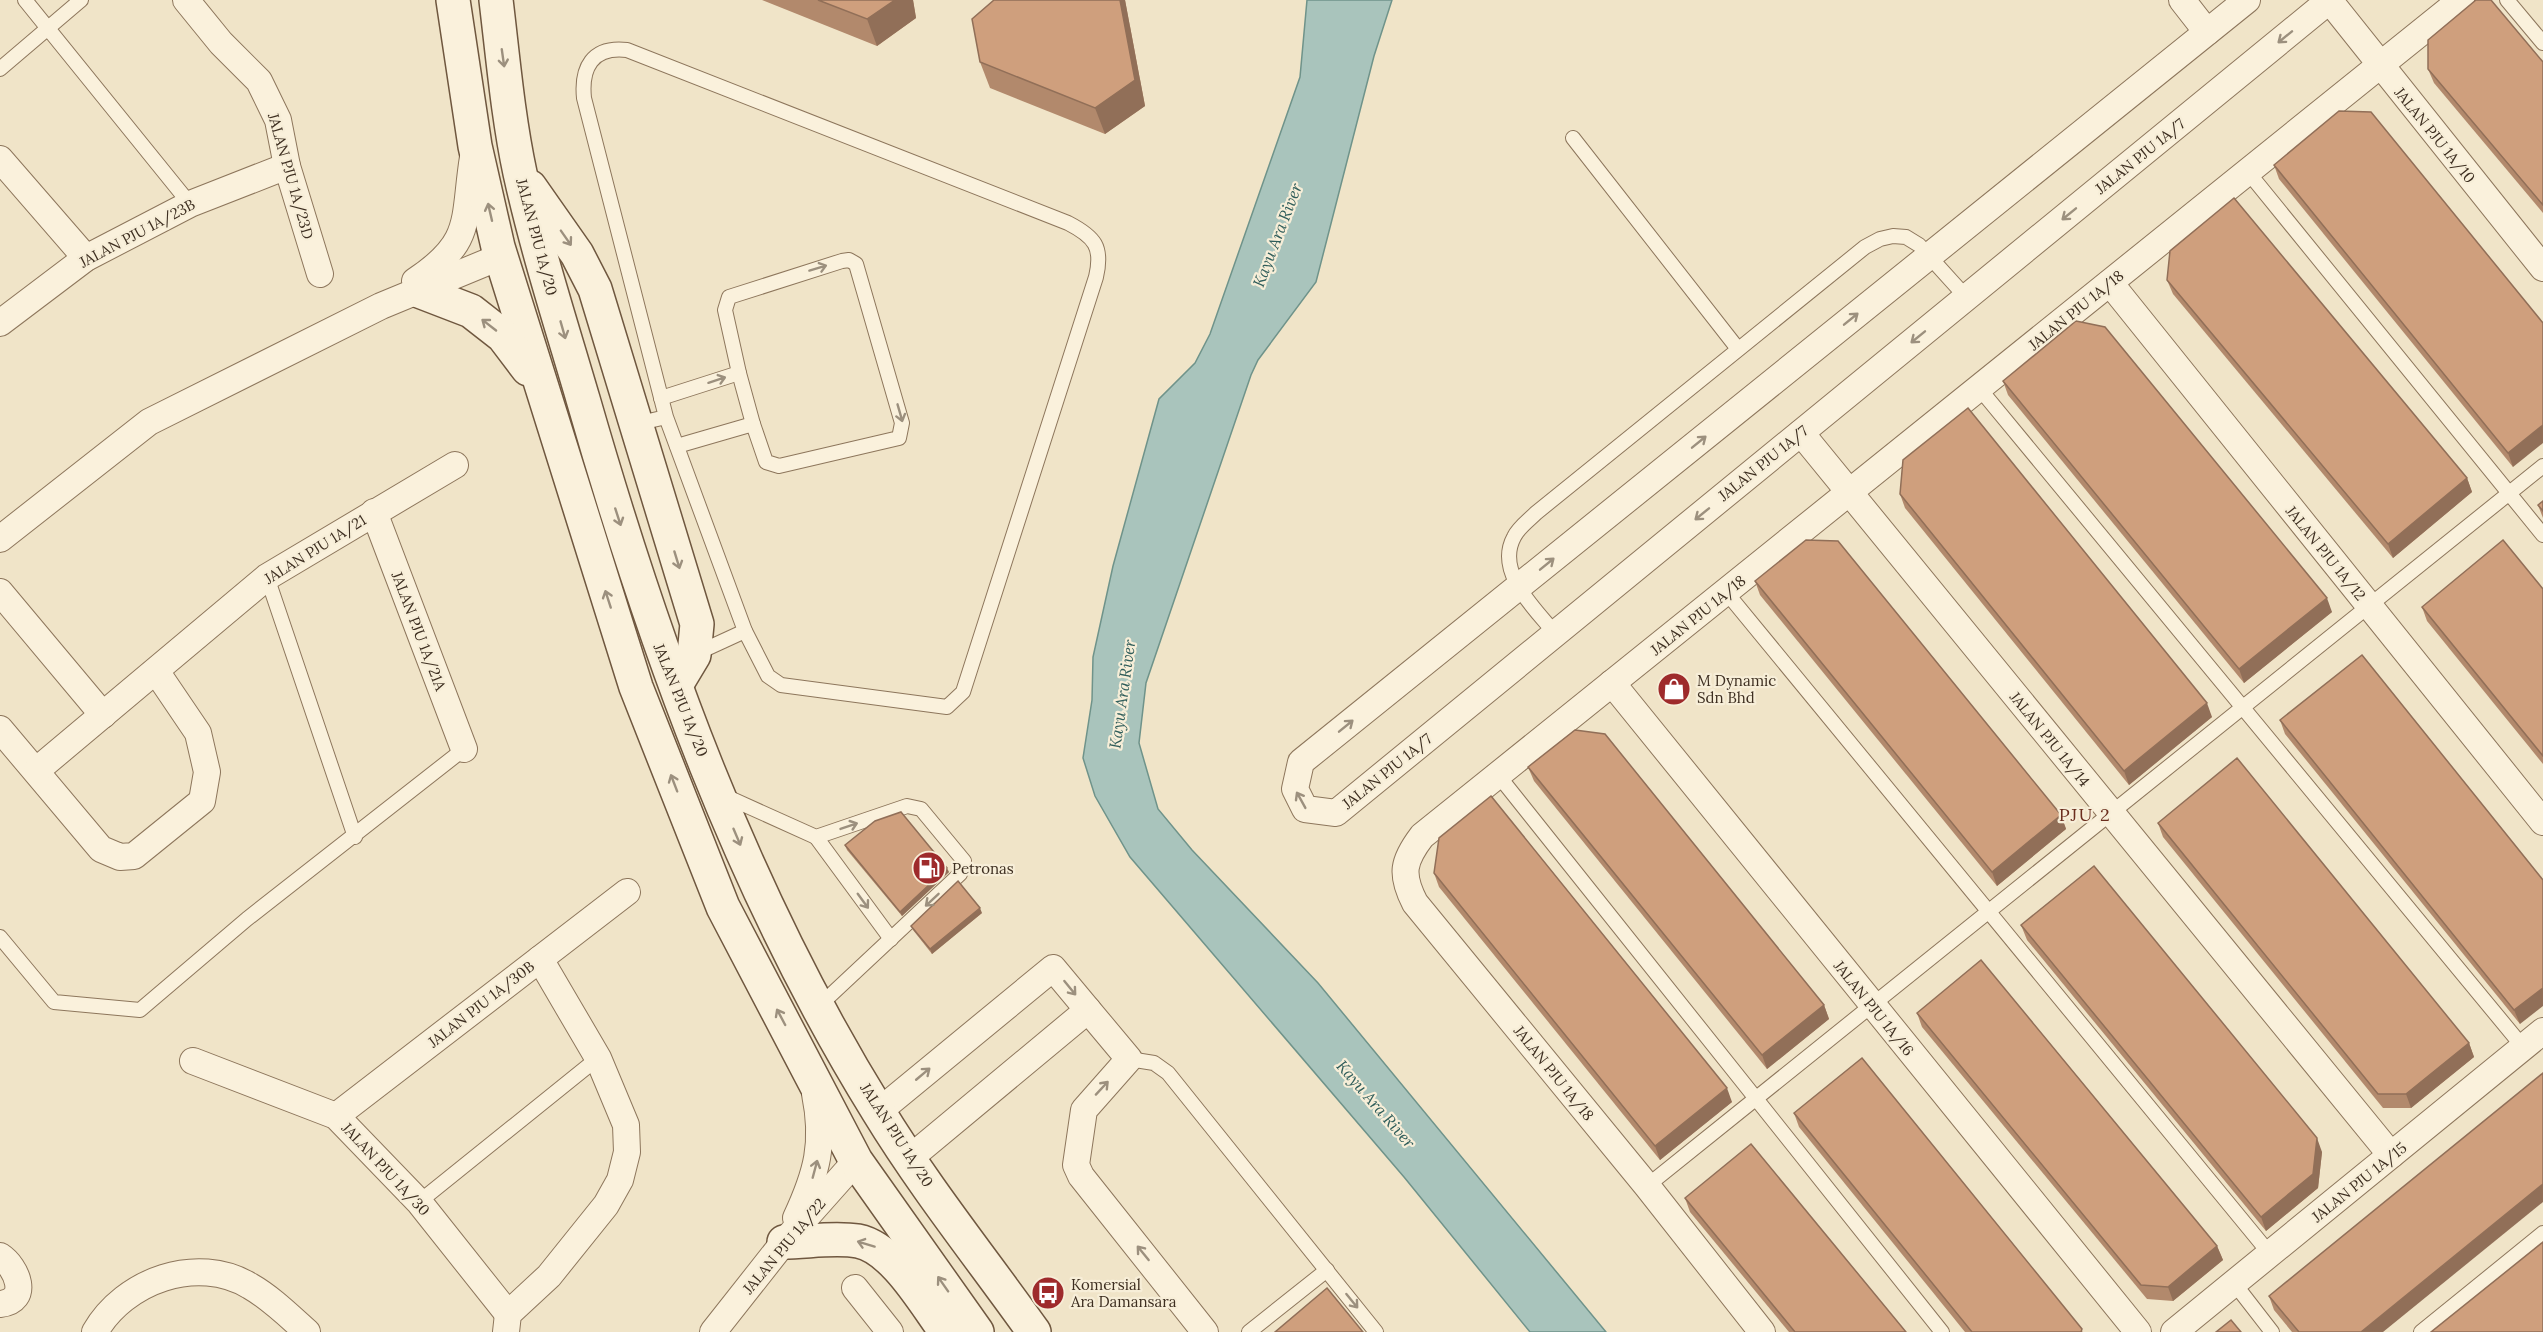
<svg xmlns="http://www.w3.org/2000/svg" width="2543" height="1332" viewBox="0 0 2543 1332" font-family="Lora,serif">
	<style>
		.water { fill: #a9c4bc; stroke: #6f938a; stroke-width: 1.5 }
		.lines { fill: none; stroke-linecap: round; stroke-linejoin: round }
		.lane-casing { stroke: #8d765c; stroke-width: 16 }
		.street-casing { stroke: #8d765c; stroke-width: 28 }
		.secondary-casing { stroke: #6f573f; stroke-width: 36 }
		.lane { stroke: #faf1dc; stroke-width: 14 }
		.street { stroke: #faf1dc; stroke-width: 26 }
		.secondary { stroke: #faf1dc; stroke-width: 33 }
		.wall { fill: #b2896c }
		.shaded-wall { fill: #916f58 }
		.building { fill: #cf9f7d; stroke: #916f58; stroke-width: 1.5 }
		.oneway { stroke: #9c907e }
		.labels { text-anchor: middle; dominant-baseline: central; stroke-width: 4.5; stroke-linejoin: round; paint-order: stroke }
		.street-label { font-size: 15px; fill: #3d2e20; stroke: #f7eed8 }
		.poi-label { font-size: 15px; fill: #3d2e20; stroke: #f7eed8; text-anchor: start }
		.water-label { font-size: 16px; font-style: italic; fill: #2f5d5a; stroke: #f7eed8 }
		.quarter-label { font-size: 18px; letter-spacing: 1.5px; fill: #6b2e1e; stroke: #f7eed8 }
	</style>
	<rect width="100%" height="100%" fill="#f0e4c8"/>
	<!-- water -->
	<polygon class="water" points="1307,0 1392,0 1374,56 1316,282 1258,360 1251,375 1146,683 1139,743 1158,809 1192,850 1318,983 1606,1332 1530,1332 1404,1177 1130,857 1095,796 1083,758 1092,700 1093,657 1113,566 1159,399 1195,363 1210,334 1300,77"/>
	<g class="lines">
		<defs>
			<g id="lane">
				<polyline points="25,0 190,204"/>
				<polyline points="2507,0 2543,43"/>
				<polyline points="0,69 81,0"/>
				<polyline points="1573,138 1738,349"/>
				<polyline points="2248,172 2543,535"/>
				<polyline points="739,373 753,424"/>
				<polyline points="1979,388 2523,1047"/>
				<polyline points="661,398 739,373 725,310 729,297 842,261 849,260 856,264 902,423 899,438 779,466 766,462 753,424 677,446"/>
				<path d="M 636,424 L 666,417 L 584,98 C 581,68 592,46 627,50 L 1068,223 C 1095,237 1103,247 1096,277 L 963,692 L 947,707 L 781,685 L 768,676 L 745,631 L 666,417"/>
				<polyline points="267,577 355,837"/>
				<polyline points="1726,592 2270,1254"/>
				<path d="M 1555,633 C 1535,609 1495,572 1514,537 C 1518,528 1529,520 1536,513 L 1865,247 L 1880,239 L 1893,236 L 1906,237 L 1919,245 L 1966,297"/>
				<polyline points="695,654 745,631"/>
				<polyline points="1498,775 1942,1332"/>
				<polyline points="725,796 816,837 907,806 921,809 964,861 960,874 819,1006"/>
				<polyline points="816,837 891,939"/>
				<polyline points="0,937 54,1002 140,1010 247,919 464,749"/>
				<polyline points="1129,1059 1154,1063 1168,1073 1376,1332"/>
				<polyline points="1647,1186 2543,466"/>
				<polyline points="419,1202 598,1058"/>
				<polyline points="2234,1283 2272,1332"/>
				<polyline points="1249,1332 1327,1270"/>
				<polyline points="2421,1332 2543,1233"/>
			</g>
			<g id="street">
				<polyline points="186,0 221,43 259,81 278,120 287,166 320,274"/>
				<polyline points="2182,0 2207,32"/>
				<polyline points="2247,0 1301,762 1295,789 1305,809 1336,813 2330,0"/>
				<polyline points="2329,0 2543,268"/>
				<polyline points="0,159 86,258"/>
				<path d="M 415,281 C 474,242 463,221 473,157"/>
				<polyline points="2110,283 2543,822"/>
				<polyline points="0,323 86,258 190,204 287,166"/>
				<polyline points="1801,433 2391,1155"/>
				<polyline points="374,512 464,749"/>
				<polyline points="0,539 149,422 381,306 502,256"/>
				<polyline points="0,592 103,715"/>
				<polyline points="1612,683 2138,1332"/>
				<polyline points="0,729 101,849 120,857 134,856 202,801 207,772 198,733 156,671"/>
				<polyline points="37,770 267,577 455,465"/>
				<polyline points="1088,1010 1129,1059 1084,1110 1076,1165 1081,1176 1205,1332"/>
				<polyline points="193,1061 336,1116 419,1202 508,1314"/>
				<polyline points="878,1112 1053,968 1088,1010 910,1158"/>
				<polyline points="336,1116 627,892"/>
				<path d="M 796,1218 C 817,1173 825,1143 815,1094"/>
				<path d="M 0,1256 C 17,1267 31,1301 0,1304"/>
				<polyline points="855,1288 890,1332"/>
				<path d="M 95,1332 C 124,1281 197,1254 250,1286 C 271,1298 289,1316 307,1332"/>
				<polyline points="506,1332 508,1314 549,1276 606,1205 620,1180 627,1152 626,1125 598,1058 540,959"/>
				<polyline points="713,1332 784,1242 856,1161"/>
				<path d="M 1762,1332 L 1647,1186 L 1415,903 C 1400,874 1403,861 1422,836 L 2461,0"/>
				<polyline points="2174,1332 2543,1031"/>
			</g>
			<g id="secondary">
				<polyline points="453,0 475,146 498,247 636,687 723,907 856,1161 977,1332"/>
				<path d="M 496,0 C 503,58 508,117 520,173 C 537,250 561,324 583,399 C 654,646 742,892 878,1111 C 925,1188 982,1259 1034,1332"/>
				<polyline points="530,187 577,254 595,289 697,624 694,655 676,685"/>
				<polyline points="419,291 471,311 503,336 528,369"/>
				<path d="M 784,1242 C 807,1242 835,1237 858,1241 C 894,1248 925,1304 946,1332"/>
			</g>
		</defs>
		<!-- lane casing -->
		<use href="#lane" class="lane-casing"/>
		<!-- street casing -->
		<use href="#street" class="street-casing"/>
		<!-- secondary casing -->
		<use href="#secondary" class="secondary-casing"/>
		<!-- lane -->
		<use href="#lane" class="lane"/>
		<!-- street -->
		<use href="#street" class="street"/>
		<!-- secondary -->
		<use href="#secondary" class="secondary"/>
	</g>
	<!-- wall -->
	<g class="wall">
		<polygon points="762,0 913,0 916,18 877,46"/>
		<polygon points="994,0 1125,0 1145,106 1105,134 990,88 980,62"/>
		<polygon points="2543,62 2543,213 2434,83 2428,69"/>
		<polygon points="2274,165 2543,323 2513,467 2279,179"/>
		<polygon points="2167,280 2467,478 2472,492 2393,558 2173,294"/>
		<polygon points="2003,381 2332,612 2244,683 2008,395"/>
		<polygon points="1900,494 2212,717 2129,785 1905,508"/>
		<polygon points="2543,501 2543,518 2538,505"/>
		<polygon points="1755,581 2061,815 2066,829 1997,886 1760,595"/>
		<polygon points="2543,589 2543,764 2427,621 2422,607"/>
		<polygon points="2280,720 2543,880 2520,1024 2285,734"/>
		<polygon points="1528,767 1824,1005 1829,1019 1767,1069 1534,781"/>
		<polygon points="2158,823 2469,1043 2474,1057 2411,1108 2383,1108 2163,837"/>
		<polygon points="845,845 949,872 902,916 847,850"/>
		<polygon points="1434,873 1732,1102 1660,1160 1439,887"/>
		<polygon points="982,913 932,954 913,930 911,926"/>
		<polygon points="2021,925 2322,1152 2318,1188 2266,1231 2027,940"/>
		<polygon points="1917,1013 2217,1246 2223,1260 2173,1301 2147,1299 1922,1027"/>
		<polygon points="1794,1113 2083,1332 1965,1332 1799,1127"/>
		<polygon points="1685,1198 1906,1332 1789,1332 1690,1212"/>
		<polygon points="2269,1296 2383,1332 2292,1332 2274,1310"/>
	</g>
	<!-- shaded-wall -->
	<g class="shaded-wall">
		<polygon points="895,0 913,0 916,18 877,46 867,19"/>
		<polygon points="1120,0 1125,0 1145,106 1105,134 1095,108"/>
		<polygon points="2543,425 2543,443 2513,467 2508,453"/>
		<polygon points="2467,478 2472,492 2393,558 2388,544"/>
		<polygon points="2327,598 2332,612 2244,683 2239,669"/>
		<polygon points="2207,703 2212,717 2129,785 2124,771"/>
		<polygon points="2061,815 2066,829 1997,886 1992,872"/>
		<polygon points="947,868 949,872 902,916 900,912"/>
		<polygon points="980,908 982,913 932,954 930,949"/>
		<polygon points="2543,988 2543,1006 2520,1024 2514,1010"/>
		<polygon points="1824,1005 1829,1019 1767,1069 1762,1055"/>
		<polygon points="2469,1043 2474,1057 2411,1108 2406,1094"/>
		<polygon points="1727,1088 1732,1102 1660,1160 1655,1146"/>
		<polygon points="2317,1138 2322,1152 2318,1188 2266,1231 2261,1217"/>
		<polygon points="2543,1184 2543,1202 2383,1332 2361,1332"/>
		<polygon points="2217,1246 2223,1260 2173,1301 2168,1287"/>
	</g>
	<!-- building -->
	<g class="building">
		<polygon points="818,0 895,0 867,19"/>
		<polygon points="994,0 1120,0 1135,80 1095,108 980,62 972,19"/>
		<polygon points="2476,0 2491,0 2543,62 2543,205 2428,69 2428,40"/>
		<polygon points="2339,111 2371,112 2543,323 2543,425 2508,453 2274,165"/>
		<polygon points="2234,198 2467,478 2388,544 2167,280 2170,251"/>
		<polygon points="2076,321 2105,327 2327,598 2239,669 2003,381"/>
		<polygon points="1968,408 2207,703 2124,771 1900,494 1903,460"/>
		<polygon points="2543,501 2543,511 2538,505"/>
		<polygon points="1806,540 1838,541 2061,815 1992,872 1755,581"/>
		<polygon points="2503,540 2543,589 2543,756 2422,607"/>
		<polygon points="2362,655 2543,880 2543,988 2514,1010 2280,720"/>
		<polygon points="1575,730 1605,734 1824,1005 1762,1055 1528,767"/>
		<polygon points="2237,758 2469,1043 2406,1094 2378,1094 2158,823"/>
		<polygon points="1491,796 1727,1088 1655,1146 1434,873 1439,838"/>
		<polygon points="901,812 947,868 900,912 845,845 875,821"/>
		<polygon points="2094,866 2317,1138 2313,1174 2261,1217 2021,925"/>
		<polygon points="958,881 980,908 930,949 911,926"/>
		<polygon points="1981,960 2217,1246 2168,1287 2141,1285 1917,1013"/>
		<polygon points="1862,1058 2082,1329 2081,1332 1972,1332 1794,1113"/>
		<polygon points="2543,1073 2543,1184 2361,1332 2299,1332 2269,1296"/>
		<polygon points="1751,1144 1906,1332 1795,1332 1685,1198"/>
		<polygon points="2543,1242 2543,1332 2431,1332"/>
		<polygon points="1327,1288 1363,1332 1275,1332"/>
		<polygon points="2231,1320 2241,1332 2216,1332"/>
	</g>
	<!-- one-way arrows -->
	<defs><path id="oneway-shaft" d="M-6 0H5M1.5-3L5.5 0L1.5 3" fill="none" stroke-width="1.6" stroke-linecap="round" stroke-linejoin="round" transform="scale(1.5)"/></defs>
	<g class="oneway">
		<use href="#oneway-shaft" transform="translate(2285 37) rotate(141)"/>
		<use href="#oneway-shaft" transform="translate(503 58) rotate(82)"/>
		<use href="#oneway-shaft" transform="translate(490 212) rotate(-103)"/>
		<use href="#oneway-shaft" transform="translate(2069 214) rotate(141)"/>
		<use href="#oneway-shaft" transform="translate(566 238) rotate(55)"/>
		<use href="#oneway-shaft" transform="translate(818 268) rotate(-17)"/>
		<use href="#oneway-shaft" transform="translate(1851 319) rotate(-39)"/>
		<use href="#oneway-shaft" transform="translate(489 325) rotate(-142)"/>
		<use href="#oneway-shaft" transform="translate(563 330) rotate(74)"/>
		<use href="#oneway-shaft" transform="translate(1918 337) rotate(141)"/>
		<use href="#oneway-shaft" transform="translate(717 380) rotate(-18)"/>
		<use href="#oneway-shaft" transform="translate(900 413) rotate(74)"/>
		<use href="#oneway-shaft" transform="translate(1699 442) rotate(-39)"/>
		<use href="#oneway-shaft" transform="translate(1702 514) rotate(141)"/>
		<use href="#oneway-shaft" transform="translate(618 517) rotate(72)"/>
		<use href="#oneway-shaft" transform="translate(677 560) rotate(73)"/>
		<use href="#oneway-shaft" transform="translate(1547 564) rotate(-39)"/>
		<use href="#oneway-shaft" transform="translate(608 599) rotate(-108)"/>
		<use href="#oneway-shaft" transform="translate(1346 726) rotate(-39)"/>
		<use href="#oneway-shaft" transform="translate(674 783) rotate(-111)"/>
		<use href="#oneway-shaft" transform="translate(1301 800) rotate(-119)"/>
		<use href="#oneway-shaft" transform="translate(849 826) rotate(-19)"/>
		<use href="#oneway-shaft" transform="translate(737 837) rotate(67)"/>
		<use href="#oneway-shaft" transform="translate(932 900) rotate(137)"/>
		<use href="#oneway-shaft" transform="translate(863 901) rotate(54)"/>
		<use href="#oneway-shaft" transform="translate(1070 988) rotate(51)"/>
		<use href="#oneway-shaft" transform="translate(781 1017) rotate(-118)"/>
		<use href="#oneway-shaft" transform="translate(923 1074) rotate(-40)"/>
		<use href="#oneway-shaft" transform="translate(1102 1088) rotate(-47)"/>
		<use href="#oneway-shaft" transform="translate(815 1169) rotate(-75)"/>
		<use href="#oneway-shaft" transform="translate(866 1244) rotate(-163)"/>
		<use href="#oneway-shaft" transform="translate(1143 1253) rotate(-129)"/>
		<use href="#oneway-shaft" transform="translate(943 1284) rotate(-125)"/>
		<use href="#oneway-shaft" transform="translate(1352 1301) rotate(51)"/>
	</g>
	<!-- icons -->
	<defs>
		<symbol id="shop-disc" viewBox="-11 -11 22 22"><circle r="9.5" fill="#9e2a2b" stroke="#f7eed8"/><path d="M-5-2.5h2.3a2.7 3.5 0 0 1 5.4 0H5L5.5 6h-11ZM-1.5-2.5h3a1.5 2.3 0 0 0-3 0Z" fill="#fff"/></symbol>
		<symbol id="fuel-disc" viewBox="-11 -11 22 22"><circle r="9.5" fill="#9e2a2b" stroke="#f7eed8"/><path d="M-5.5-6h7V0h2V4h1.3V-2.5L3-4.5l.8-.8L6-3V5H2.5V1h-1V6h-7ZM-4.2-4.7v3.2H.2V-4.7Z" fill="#fff"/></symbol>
		<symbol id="bus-disc" viewBox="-11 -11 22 22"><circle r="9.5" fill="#9e2a2b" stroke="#f7eed8"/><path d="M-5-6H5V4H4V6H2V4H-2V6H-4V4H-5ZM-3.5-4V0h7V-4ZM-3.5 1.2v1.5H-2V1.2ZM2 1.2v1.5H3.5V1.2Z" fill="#fff"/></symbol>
	</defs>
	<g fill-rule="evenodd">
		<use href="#shop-disc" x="1655" y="670" width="38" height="38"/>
		<use href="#fuel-disc" x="910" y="849" width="38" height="38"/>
		<use href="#bus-disc" x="1029" y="1274" width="38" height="38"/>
	</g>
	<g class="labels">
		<!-- street labels -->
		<g class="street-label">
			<text transform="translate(2435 135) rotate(51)">JALAN PJU 1A/10</text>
			<text transform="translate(2140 156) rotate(-39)">JALAN PJU 1A/7</text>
			<text transform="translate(291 176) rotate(74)">JALAN PJU 1A/23D</text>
			<text transform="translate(137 233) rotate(-28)">JALAN PJU 1A/23B</text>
			<text transform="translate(537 237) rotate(75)">JALAN PJU 1A/20</text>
			<text transform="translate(2076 310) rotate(-39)">JALAN PJU 1A/18</text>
			<text transform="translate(1763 463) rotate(-39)">JALAN PJU 1A/7</text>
			<text transform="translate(315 549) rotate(-32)">JALAN PJU 1A/21</text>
			<text transform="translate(2326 553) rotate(51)">JALAN PJU 1A/12</text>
			<text transform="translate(1698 615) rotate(-39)">JALAN PJU 1A/18</text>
			<text transform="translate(419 631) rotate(69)">JALAN PJU 1A/21A</text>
			<text transform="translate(681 700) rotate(68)">JALAN PJU 1A/20</text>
			<text transform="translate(2050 739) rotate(51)">JALAN PJU 1A/14</text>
			<text transform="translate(1387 771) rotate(-39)">JALAN PJU 1A/7</text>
			<text transform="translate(481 1004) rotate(-38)">JALAN PJU 1A/30B</text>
			<text transform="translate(1874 1008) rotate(51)">JALAN PJU 1A/16</text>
			<text transform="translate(1554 1073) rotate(51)">JALAN PJU 1A/18</text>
			<text transform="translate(897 1135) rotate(57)">JALAN PJU 1A/20</text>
			<text transform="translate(386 1169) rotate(47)">JALAN PJU 1A/30</text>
			<text transform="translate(2359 1182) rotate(-39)">JALAN PJU 1A/15</text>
			<text transform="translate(784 1246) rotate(-50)">JALAN PJU 1A/22</text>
		</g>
		<!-- poi labels -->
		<g class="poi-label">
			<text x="1697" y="680">M Dynamic<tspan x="1697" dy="17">Sdn Bhd</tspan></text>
			<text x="952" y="868">Petronas</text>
			<text x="1071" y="1284">Komersial<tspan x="1071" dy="17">Ara Damansara</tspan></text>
		</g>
		<!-- water labels -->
		<g class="water-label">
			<text transform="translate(1277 235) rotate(-69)">Kayu Ara River</text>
			<text transform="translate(1122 694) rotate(-82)">Kayu Ara River</text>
			<text transform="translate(1376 1104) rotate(49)">Kayu Ara River</text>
		</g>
		<!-- quarter labels -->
		<g class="quarter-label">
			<text x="2085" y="814">PJU 2</text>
		</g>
	</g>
</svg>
